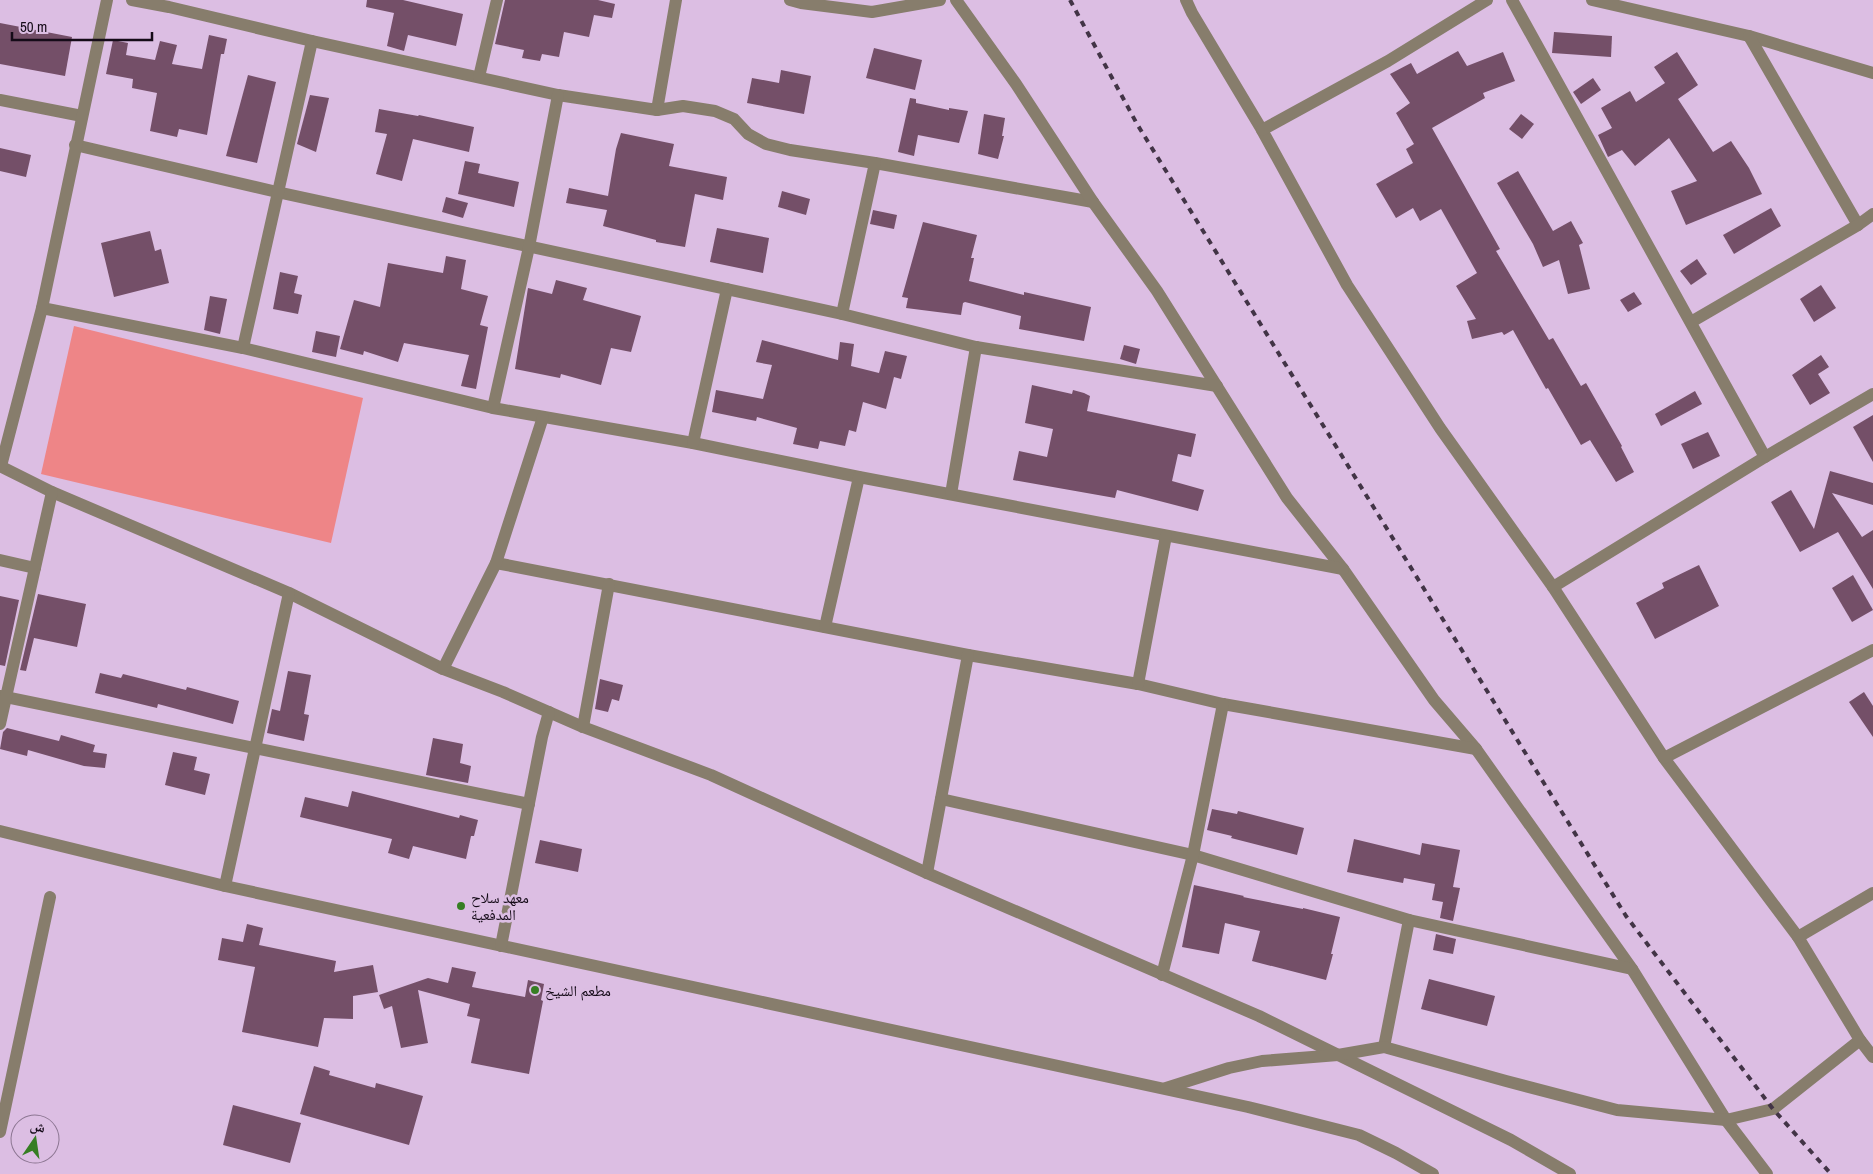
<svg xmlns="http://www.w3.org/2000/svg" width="1873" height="1174" viewBox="0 0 1873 1174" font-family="'Archivo Narrow','Noto Naskh Arabic',sans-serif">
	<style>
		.green { fill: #ee8587 }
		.building { fill: #744f68 }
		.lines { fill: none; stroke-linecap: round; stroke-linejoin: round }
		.minor { stroke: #877d6c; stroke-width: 12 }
		.rail { stroke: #423446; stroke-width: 4; stroke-dasharray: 6 6; stroke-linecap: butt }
		.poi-dot { fill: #367e23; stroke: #dcbee3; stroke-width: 2 }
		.labels { text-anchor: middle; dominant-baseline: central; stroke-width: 5; stroke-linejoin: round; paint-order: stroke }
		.poi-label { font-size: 15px; fill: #150b18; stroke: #dcbee3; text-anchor: start }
	</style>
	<rect width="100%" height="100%" fill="#dcbee3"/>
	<!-- green -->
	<polygon class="green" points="74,326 363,398 331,543 41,474"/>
	<!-- building -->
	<g class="building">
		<polygon points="367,0 403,0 463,14 456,46 408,35 404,51 387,46 394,13 366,7"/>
		<polygon points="505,0 598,0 615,4 612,18 594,15 589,37 564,32 559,57 542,54 540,61 522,58 524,50 495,44"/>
		<polygon points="0,23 72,37 65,76 0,64"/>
		<polygon points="1554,32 1612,36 1611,57 1552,53"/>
		<polygon points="209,35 227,39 224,54 221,54 207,135 179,129 177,137 150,131 157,93 132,88 133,79 106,74 113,40 128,43 126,55 155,60 160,41 177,45 172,64 202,69"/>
		<polygon points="874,48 922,60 915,90 866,78"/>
		<polygon points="1458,51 1467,66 1503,52 1515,81 1483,93 1485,98 1432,128 1500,249 1496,251 1549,340 1553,338 1581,386 1586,383 1622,446 1621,447 1634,472 1616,482 1590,440 1581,445 1548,388 1546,389 1513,330 1504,335 1502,332 1472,339 1467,321 1476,319 1456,286 1477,273 1441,209 1420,221 1413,208 1396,218 1376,184 1413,163 1406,149 1414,144 1396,113 1410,103 1390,74 1411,63 1417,74"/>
		<polygon points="1677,52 1698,85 1678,99 1713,152 1731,141 1749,168 1762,194 1686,225 1671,191 1697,181 1669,138 1635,166 1622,150 1608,157 1598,135 1612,128 1601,108 1630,91 1636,102 1665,83 1654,67"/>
		<polygon points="781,70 811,76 804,114 747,103 752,78 779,83"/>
		<polygon points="248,75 276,82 257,163 226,156"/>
		<polygon points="1593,78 1601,90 1581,104 1573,92"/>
		<polygon points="310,95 329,98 316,152 297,144"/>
		<polygon points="910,98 916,99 916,103 949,110 949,108 968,111 959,143 918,135 914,156 898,152"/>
		<polygon points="379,109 418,116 419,115 474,127 469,152 413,139 402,181 376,174 387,134 375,132"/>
		<polygon points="984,114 1005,118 1002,136 1004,136 998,159 978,154"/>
		<polygon points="1521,114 1534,124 1522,139 1509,129"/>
		<polygon points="621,133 674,144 669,166 727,177 723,200 695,194 685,247 656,242 656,240 603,226 607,210 566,203 569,188 608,196 616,149"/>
		<polygon points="0,148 31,155 26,177 0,171"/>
		<polygon points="465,161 480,164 478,173 519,182 514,207 458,194"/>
		<polygon points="1518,171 1553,231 1571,221 1583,243 1579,245 1590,289 1568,294 1559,260 1543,267 1533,244 1497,183"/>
		<polygon points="782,191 810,199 806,215 778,207"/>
		<polygon points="446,197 468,203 463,218 442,212"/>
		<polygon points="1771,208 1781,226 1734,254 1723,235"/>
		<polygon points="873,210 897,215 894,229 870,224"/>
		<polygon points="923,222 977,235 971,258 974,258 969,281 1024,295 1024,292 1091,307 1084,341 1019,329 1021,316 965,302 963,303 961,315 906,308 908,298 902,297"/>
		<polygon points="717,228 769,238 763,273 710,262"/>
		<polygon points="150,231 155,251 161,249 169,283 114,297 101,243"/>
		<polygon points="446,256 466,260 461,289 488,296 480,325 488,327 476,389 461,386 469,355 404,343 398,362 364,351 363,355 340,349 354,300 380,307 388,263 443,273"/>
		<polygon points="1697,259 1707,274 1691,285 1680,271"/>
		<polygon points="280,272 298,276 294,293 302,295 298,314 273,309"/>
		<polygon points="556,280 587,288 583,300 641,316 631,352 611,348 601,385 561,374 560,378 515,369 528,288 552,294"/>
		<polygon points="1821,285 1836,308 1814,322 1800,299"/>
		<polygon points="1634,292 1642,304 1628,312 1620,300"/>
		<polygon points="210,296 227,299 220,334 204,330"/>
		<polygon points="316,331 340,336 336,357 312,352"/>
		<polygon points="762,340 838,360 840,342 854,344 851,366 879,373 885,351 907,356 901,379 894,377 886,409 863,402 856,432 849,430 845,446 820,441 818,449 793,444 797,428 757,417 756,421 712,412 716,390 763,399 772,365 756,362"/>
		<polygon points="1124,345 1140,349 1136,364 1120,359"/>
		<polygon points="1821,355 1829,367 1818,374 1830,393 1810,405 1792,375"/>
		<polygon points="1032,385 1072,394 1073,390 1084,393 1090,396 1087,411 1196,434 1191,457 1178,454 1172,481 1204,490 1198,511 1117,490 1115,498 1013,480 1019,451 1047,457 1053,429 1025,423"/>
		<polygon points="1695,391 1702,404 1661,426 1655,414"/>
		<polygon points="1873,415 1873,462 1853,427"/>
		<polygon points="1708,432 1720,456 1693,469 1681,444"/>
		<polygon points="1830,471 1873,483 1873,505 1832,493 1862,537 1873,530 1873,589 1838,532 1800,552 1771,502 1791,490 1814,529"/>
		<polygon points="1699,565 1719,606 1655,639 1636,603 1664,588 1662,583"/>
		<polygon points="1853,575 1873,610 1852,622 1832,588"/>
		<polygon points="38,594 86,604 77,647 34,638 26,671 20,670"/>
		<polygon points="0,596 19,600 5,666 0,665"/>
		<polygon points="288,671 311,675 304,714 309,715 304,741 267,733 272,709 280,711"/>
		<polygon points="100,673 121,678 123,674 186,690 187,687 239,701 233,724 158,704 157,708 95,693"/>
		<polygon points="600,679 623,685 619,701 612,699 608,712 595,709"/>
		<polygon points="1864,692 1873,706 1873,737 1849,702"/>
		<polygon points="7,728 59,741 61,735 95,745 93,752 107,754 105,768 84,766 28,750 27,756 0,749 3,732"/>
		<polygon points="433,738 463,744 460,763 471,766 468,783 426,775"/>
		<polygon points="173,752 197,757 194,770 210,774 205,795 165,785"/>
		<polygon points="352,791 459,818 460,815 478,820 474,836 471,836 466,859 413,846 409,859 388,853 392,839 300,817 305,797 348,807"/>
		<polygon points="1212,809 1237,814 1238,811 1304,828 1297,855 1231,838 1232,836 1207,830"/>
		<polygon points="1354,839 1420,855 1422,843 1460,850 1453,887 1460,888 1453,921 1440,918 1443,902 1432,900 1435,884 1404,878 1403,883 1347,872"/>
		<polygon points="540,840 582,849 578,872 535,863"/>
		<polygon points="1194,885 1244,896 1243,897 1303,909 1303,908 1340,917 1331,954 1333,954 1326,980 1252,961 1260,931 1225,923 1219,954 1182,947"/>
		<polygon points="247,924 263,928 259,945 336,961 334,972 373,965 378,992 353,996 353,1019 324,1018 318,1047 242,1032 255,967 218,960 222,938 243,942"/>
		<polygon points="1436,934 1456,939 1453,954 1433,950"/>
		<polygon points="452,967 476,972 472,987 525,997 528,980 544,984 541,1000 543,1001 529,1074 471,1063 480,1019 467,1016 470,1004 418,990 428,1043 401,1048 392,1006 384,1009 379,995 428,978 448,983"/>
		<polygon points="1429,979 1495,996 1487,1026 1421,1009"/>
		<polygon points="314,1066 330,1071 329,1075 375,1088 376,1083 423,1096 409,1145 300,1114"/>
		<polygon points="233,1105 301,1123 290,1163 223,1145"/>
	</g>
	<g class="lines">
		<!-- minor -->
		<g class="minor">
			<polyline points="132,0 169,7 312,41 558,95 657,110 683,106 715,111 734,119 748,134 766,144 790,150 875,163 1093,202"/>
			<polyline points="790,0 801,3 872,12 940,0"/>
			<polyline points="956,0 1016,84 1093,202 1157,291 1287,498 1343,569 1434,700 1476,749 1632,969 1726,1120 1767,1174"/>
			<polyline points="1186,0 1192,13 1262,130 1347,285 1440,428 1553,587 1664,758 1798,937 1860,1040 1873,1057"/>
			<polyline points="1512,0 1765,457"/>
			<polyline points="1592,0 1749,36 1873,73"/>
			<polyline points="1749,36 1858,225"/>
			<polyline points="479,77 497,0"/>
			<polyline points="0,100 82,116"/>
			<polyline points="657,110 676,0"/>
			<polyline points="1262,130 1388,61 1487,0"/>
			<polyline points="75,145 277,192 842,314 976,347 1217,386"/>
			<polyline points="42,308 243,348 493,408 693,443 859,477 1343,569"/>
			<polyline points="842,314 875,163"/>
			<polyline points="1691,322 1858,225 1873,214"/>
			<polyline points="243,348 312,41"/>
			<polyline points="493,408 529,247 558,95"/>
			<polyline points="693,443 727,289"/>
			<polyline points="0,466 52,492 289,593 443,669 503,692 583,727 711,775 927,873 1259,1016 1511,1140 1570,1174"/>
			<polyline points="1,466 42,308 107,0"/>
			<polyline points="951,494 976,347"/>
			<polyline points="0,560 35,568"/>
			<polyline points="496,563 968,655 1138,684 1223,704 1476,749"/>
			<polyline points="1553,587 1765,457 1873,394"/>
			<polyline points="825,627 859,477"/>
			<polyline points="443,669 496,563 543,417"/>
			<polyline points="1138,684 1166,536"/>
			<polyline points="0,696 529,804"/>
			<polyline points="0,724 52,492"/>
			<polyline points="583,727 609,584"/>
			<polyline points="1664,758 1873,650"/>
			<polyline points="941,799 1193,855 1409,920 1632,969"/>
			<polyline points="0,831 225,886 1248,1107 1359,1135 1396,1153 1433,1174"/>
			<polyline points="927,873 968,655"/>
			<polyline points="225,886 289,593"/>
			<polyline points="1798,937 1873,893"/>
			<polyline points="501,946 542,737 549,712"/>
			<polyline points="1162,975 1193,855 1223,704"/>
			<polyline points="1384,1047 1409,920"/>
			<polyline points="1166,1088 1229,1068 1262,1061 1338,1055 1384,1047 1506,1081 1617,1110 1726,1120 1773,1109 1860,1040"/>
			<polyline points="0,1132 50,897"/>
		</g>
		<!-- rail -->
		<polyline class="rail" points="1070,0 1137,124 1626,916 1773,1109 1831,1174"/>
	</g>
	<!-- markers -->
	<g class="poi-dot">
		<circle cx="461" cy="906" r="5"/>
		<circle cx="535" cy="990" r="5"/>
	</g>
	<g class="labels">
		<!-- poi labels -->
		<g class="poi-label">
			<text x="471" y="897">معهد سلاح<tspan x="471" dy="17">المدفعية</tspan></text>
			<text x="545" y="990">مطعم الشيخ</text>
		</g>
	</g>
	<!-- north arrow -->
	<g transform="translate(35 1139) rotate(13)"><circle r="24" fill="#dcbee3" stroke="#8c7692"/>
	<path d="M0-4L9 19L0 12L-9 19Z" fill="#367e23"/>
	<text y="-8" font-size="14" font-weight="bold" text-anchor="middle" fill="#150b18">ش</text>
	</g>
	<!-- scale -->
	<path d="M12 32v8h140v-8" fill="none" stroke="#150b18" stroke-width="2.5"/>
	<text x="20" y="32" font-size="15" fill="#150b18" stroke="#dcbee3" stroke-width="4" paint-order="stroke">50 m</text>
</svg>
